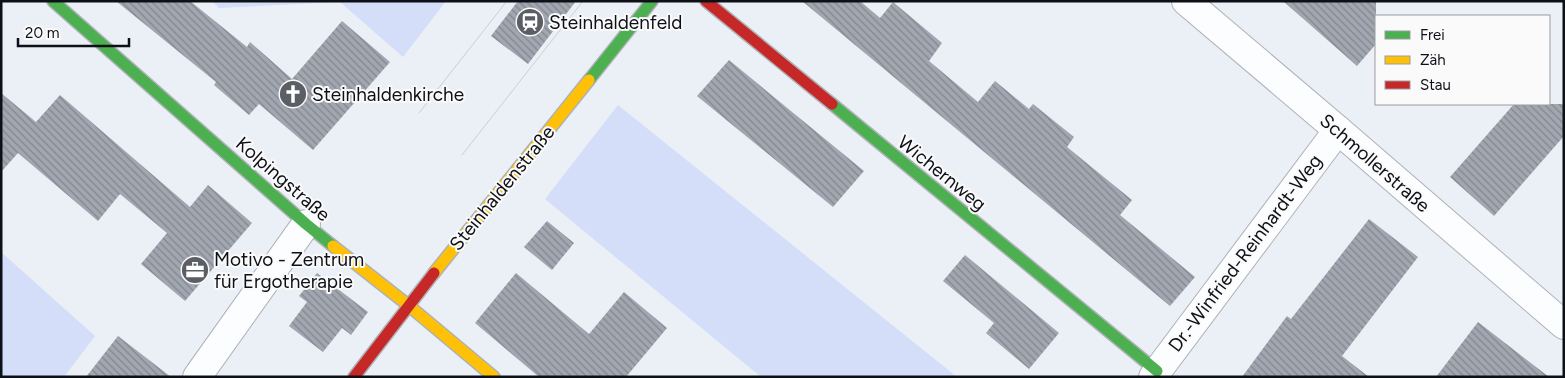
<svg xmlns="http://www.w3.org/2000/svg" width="1565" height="378" viewBox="0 0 1565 378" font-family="Figtree,sans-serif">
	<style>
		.green { fill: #d4def9 }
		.building { fill: url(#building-back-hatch) }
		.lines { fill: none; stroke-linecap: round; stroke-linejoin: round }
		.street-casing { stroke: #aeb1b8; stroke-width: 30 }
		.fast-casing { stroke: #aeb1b8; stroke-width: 14 }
		.slow-casing { stroke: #aeb1b8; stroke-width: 14 }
		.jam-casing { stroke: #aeb1b8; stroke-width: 14 }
		.street { stroke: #fcfdfe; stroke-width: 28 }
		.fast { stroke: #4caf50; stroke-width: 11 }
		.slow { stroke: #ffc107; stroke-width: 11 }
		.jam { stroke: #c62828; stroke-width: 11 }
		.tram { stroke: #cdcfd1; stroke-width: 1 }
		.labels { text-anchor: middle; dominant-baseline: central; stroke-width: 4; stroke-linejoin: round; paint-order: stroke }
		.poi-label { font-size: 19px; fill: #0d1017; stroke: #fafafa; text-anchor: start }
		.street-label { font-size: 19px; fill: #0d1017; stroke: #fafafa }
	</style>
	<defs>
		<pattern id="building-back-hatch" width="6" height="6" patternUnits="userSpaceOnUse" patternTransform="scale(1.25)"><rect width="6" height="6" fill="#a1a6b0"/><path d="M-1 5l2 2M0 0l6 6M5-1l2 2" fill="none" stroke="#82868e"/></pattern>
	</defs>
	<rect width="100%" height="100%" fill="#ebeff6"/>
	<!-- green -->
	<g class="green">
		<polygon points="212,1 446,1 403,57 340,2 219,8"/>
		<polygon points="618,105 957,377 761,377 545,199"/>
		<polygon points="1,252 95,336 64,377 1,377"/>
	</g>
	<!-- building -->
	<g class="building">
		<polygon points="116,1 190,1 247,47 250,42 292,79 342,21 390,62 313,150 259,104 249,115 214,85 216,82"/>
		<polygon points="518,1 576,1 528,64 491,36"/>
		<polygon points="802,1 860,1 880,18 893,2 942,43 929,61 978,102 995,81 1029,109 1033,104 1074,137 1067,147 1132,200 1120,215 1195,277 1170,306"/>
		<polygon points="1283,1 1376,1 1376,44 1357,66"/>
		<polygon points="729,60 864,171 833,207 697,96"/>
		<polygon points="1,93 36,122 60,95 190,207 208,185 252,223 185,301 141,264 167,233 120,194 98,221 18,153 1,172"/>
		<polygon points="1514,104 1564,104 1564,136 1494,216 1450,177"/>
		<polygon points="1369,219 1418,257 1342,356 1369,377 1242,377 1287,316 1291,319"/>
		<polygon points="547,221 574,243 552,270 524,247"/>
		<polygon points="965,255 1059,333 1029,369 986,333 994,323 943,281"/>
		<polygon points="317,273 368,312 351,335 342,328 323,352 289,326 307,302 299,296"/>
		<polygon points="516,273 589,334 624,292 667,328 626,377 539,377 475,323"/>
		<polygon points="1478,322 1549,377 1436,377"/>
		<polygon points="118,336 171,377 86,377"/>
	</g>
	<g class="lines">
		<defs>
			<g id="street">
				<polyline points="1186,1 1338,130 1564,325"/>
				<polyline points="197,377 306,224"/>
				<polyline points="1153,377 1338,130"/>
			</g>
			<g id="fast">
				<polyline points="53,1 306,224 333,246"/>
				<polyline points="589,80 652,1"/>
				<polyline points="832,104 1157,371"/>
			</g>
			<g id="slow">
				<polyline points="333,246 408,305 494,377"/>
				<polyline points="434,273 589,80"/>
			</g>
			<g id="jam">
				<polyline points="706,1 832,104"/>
				<polyline points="354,377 434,273"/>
			</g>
		</defs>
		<!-- street casing -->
		<use href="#street" class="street-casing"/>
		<!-- fast casing -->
		<use href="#fast" class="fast-casing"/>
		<!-- slow casing -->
		<use href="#slow" class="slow-casing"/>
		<!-- jam casing -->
		<use href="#jam" class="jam-casing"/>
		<!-- street -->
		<use href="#street" class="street"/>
		<!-- fast -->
		<use href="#fast" class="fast"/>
		<!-- slow -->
		<use href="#slow" class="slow"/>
		<!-- jam -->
		<use href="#jam" class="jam"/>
		<!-- tram -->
		<g class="tram">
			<polyline points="419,113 507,1"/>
			<polyline points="462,155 583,1"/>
		</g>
	</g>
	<!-- icons -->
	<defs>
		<symbol id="station-disc" viewBox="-11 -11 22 22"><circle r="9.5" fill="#5b5e65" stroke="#fafafa"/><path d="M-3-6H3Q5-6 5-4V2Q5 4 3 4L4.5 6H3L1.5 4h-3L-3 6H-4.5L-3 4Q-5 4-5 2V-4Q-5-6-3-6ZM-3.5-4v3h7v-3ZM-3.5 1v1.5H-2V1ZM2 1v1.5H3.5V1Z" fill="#fff"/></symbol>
		<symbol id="church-disc" viewBox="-11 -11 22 22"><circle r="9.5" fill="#5b5e65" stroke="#fafafa"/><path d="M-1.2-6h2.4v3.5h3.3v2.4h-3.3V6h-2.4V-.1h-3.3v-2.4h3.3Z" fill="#fff"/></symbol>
		<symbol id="office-disc" viewBox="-11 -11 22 22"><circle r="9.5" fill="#5b5e65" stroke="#fafafa"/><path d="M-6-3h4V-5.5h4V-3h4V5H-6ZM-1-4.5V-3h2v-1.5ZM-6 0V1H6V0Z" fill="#fff"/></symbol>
	</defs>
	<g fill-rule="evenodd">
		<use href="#station-disc" x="514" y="6" width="32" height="32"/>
		<use href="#church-disc" x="277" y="78" width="32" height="32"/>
		<use href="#office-disc" x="179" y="254" width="32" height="32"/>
	</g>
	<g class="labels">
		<!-- poi labels -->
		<g class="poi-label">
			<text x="549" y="22">Steinhaldenfeld</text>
			<text x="312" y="94">Steinhaldenkirche</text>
			<text x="214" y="259">Motivo - Zentrum<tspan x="214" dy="22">für Ergotherapie</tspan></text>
		</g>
		<!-- street labels -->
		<g class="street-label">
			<text transform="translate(1375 163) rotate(41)">Schmollerstraße</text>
			<text transform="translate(942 173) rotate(39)">Wichernweg</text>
			<text transform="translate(283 179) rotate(41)">Kolpingstraße</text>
			<text transform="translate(502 188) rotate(-51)">Steinhaldenstraße</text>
			<text transform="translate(1245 253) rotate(-53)">Dr.-Winfried-Reinhardt-Weg</text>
		</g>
	</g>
	<!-- border -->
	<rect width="1565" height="378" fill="none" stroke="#0d1017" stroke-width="5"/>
	<!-- legend -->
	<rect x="1375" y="15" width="175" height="90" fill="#fafafa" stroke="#9b9c9f"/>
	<rect x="1385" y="31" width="25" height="8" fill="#4caf50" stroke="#9b9c9f"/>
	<text x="1420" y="40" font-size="15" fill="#0d1017">Frei</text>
	<rect x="1385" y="56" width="25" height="8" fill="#ffc107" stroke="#9b9c9f"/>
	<text x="1420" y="65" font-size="15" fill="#0d1017">Zäh</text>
	<rect x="1385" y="81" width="25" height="8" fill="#c62828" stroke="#9b9c9f"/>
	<text x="1420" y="90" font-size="15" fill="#0d1017">Stau</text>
	<!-- scale -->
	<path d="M18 38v8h111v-8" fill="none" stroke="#0d1017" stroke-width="2.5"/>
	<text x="25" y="38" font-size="15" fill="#0d1017" stroke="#fafafa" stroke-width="4" paint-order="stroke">20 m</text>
</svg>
